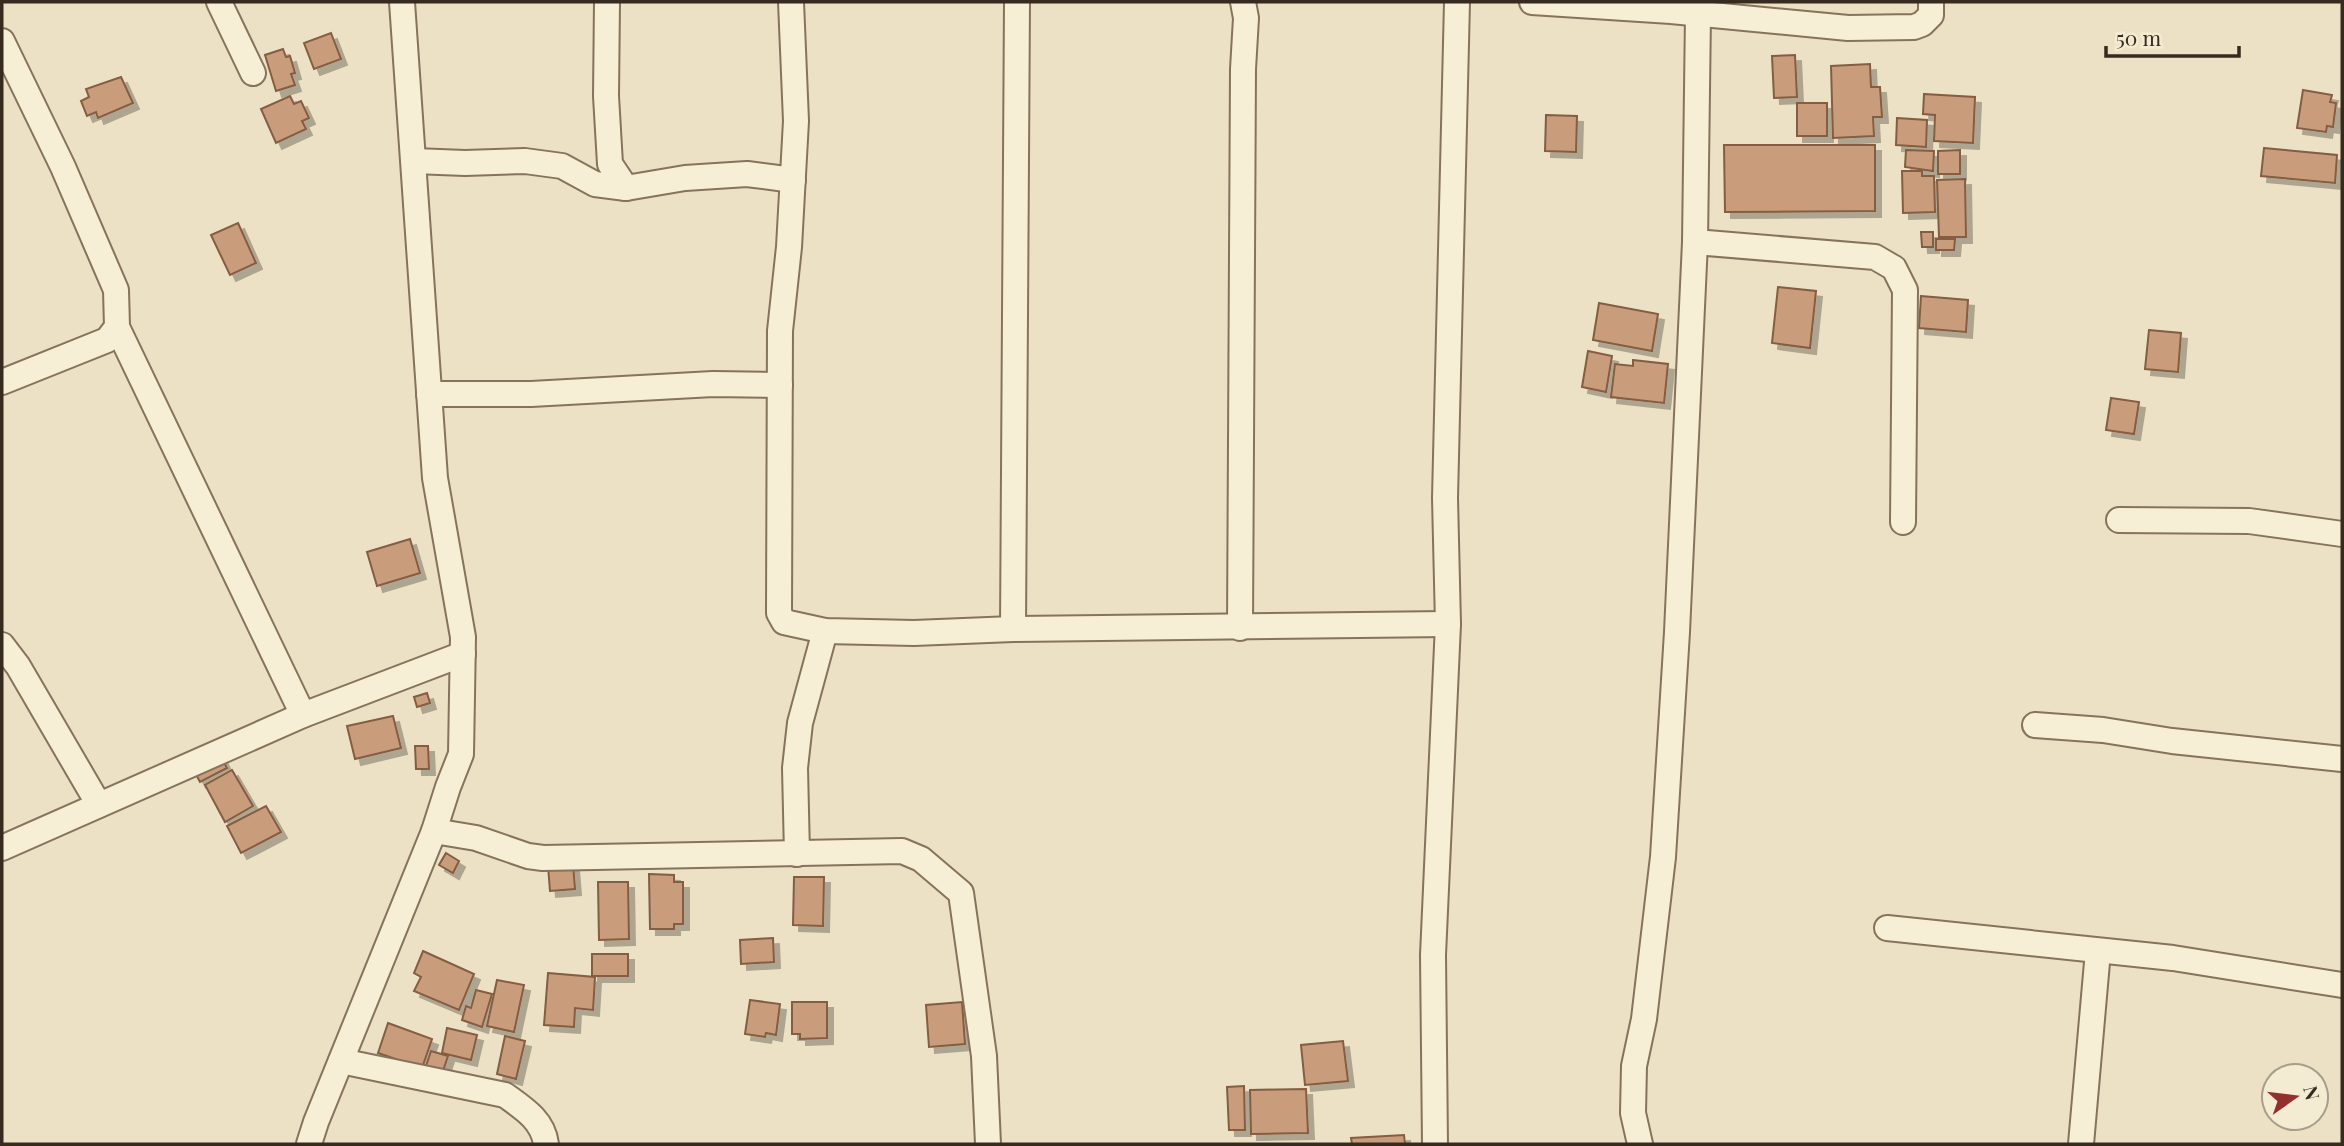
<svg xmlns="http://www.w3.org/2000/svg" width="2344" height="1146" viewBox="0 0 2344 1146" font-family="'Playfair Display',serif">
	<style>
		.building { fill: #c99d7b; stroke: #845d42; stroke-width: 2; filter: url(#shadow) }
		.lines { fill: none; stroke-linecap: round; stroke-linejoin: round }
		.minor-casing { stroke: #86735b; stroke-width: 28 }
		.minor { stroke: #f7eed6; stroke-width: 24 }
	</style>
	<defs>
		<filter id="shadow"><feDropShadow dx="6" dy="6" stdDeviation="0" flood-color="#0004"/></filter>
	</defs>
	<rect width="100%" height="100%" fill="#ece1c4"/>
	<!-- building -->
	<g class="building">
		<polygon points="331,33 341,59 314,69 304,43"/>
		<polygon points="283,49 286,57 290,56 295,73 291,74 295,85 276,91 265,55"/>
		<polygon points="1795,55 1797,97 1774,98 1772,56"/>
		<polygon points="1870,64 1871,87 1880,87 1882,117 1873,117 1874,136 1833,138 1831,66"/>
		<polygon points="121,77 133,103 98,118 96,112 87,116 81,101 89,97 86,89"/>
		<polygon points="2303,90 2332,95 2330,102 2336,103 2333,127 2327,126 2326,132 2297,128"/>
		<polygon points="1924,94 1975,97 1973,143 1934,141 1935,115 1923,114"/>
		<polygon points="290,96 294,104 301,101 309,118 302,121 306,129 276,143 261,109"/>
		<rect x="1797" y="103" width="30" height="33"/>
		<polygon points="1546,115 1577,116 1576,152 1545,151"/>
		<polygon points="1897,118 1927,120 1926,147 1896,145"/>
		<polygon points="1724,145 1875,145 1875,211 1725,212"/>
		<polygon points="2264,148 2337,155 2335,183 2261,176"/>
		<polygon points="1906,150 1934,151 1933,171 1905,167"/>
		<polygon points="1960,150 1960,174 1938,174 1938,151"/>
		<polygon points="1902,171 1922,171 1922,176 1934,176 1935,212 1903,213"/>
		<polygon points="1965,179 1966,237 1939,237 1937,180"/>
		<polygon points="238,223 256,263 230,275 211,235"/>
		<polygon points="1921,232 1933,232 1933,247 1922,247"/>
		<polygon points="1936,239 1955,239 1954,250 1936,250"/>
		<polygon points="1778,287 1816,291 1810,348 1772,343"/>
		<polygon points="1921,296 1968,300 1966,332 1919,328"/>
		<polygon points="1599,303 1658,314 1652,351 1593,340"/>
		<polygon points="2149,330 2181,333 2178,372 2145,369"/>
		<polygon points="1588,351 1612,356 1606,392 1582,387"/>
		<polygon points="1633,360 1668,364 1664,403 1611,397 1615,364 1633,366"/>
		<polygon points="2111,398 2139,402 2134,434 2106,430"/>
		<polygon points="410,539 420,573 377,586 367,552"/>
		<polygon points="427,693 430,703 417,707 414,697"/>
		<polygon points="393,716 401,748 355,759 347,726"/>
		<polygon points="415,746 428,746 429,769 416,769"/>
		<polygon points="220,755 227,768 200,782 193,769"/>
		<polygon points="232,770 253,806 225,822 205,785"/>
		<polygon points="266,806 281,832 241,853 227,826"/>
		<polygon points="446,853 459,861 453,873 439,865"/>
		<polygon points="573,864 575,889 550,891 548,866"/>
		<polygon points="649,874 674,875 674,882 683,882 683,924 674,924 674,929 650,929"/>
		<polygon points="794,877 824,877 823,926 793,925"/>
		<polygon points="598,882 628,882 629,939 599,940"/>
		<polygon points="773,938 774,962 741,964 740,940"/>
		<polygon points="423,951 474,974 459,1010 414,991 421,977 414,973"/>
		<rect x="592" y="954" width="36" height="22"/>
		<polygon points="548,973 595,977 593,1010 575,1008 574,1027 544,1025"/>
		<polygon points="497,980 524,985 514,1032 487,1026"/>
		<polygon points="476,990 492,994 482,1027 462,1020 466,1006 471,1008"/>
		<polygon points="750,1000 780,1004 776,1035 766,1033 765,1037 745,1034"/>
		<polygon points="792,1002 827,1002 827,1038 800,1039 800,1034 792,1034"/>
		<polygon points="962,1002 965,1044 929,1047 926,1005"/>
		<polygon points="388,1023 432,1039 422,1068 378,1053"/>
		<polygon points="447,1028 477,1035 471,1060 442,1053"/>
		<polygon points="505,1036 525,1041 516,1079 497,1074"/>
		<polygon points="1343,1041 1348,1081 1305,1085 1301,1045"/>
		<polygon points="431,1051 448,1056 443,1071 426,1066"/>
		<polygon points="1244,1086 1245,1130 1229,1130 1227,1087"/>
		<polygon points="1306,1089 1308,1133 1251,1134 1250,1090"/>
		<polygon points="1404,1135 1405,1144 1352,1144 1351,1138"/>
	</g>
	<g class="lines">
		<defs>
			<g id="minor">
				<polyline points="219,2 253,73"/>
				<polyline points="607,2 606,96 610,164 626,188"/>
				<polyline points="791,2 796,121 789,247 780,331 779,613 784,622 825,631 914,633 1013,629 1448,624"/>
				<polyline points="1532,2 1671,11 1848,28 1914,27 1922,24 1931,15 1931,2"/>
				<polyline points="2,41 63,167 116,290 117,327 107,340 2,382"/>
				<polyline points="414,161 465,163 525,161 562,166 595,184 626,188 685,178 747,174 793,180"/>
				<polyline points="1695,242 1875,257 1894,268 1905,290 1903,522"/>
				<polyline points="117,327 303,715"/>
				<polyline points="429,394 531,394 713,384 780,385"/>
				<polyline points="2119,520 2249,521 2342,534"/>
				<polyline points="1240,628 1243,69 1246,18 1243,2"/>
				<polyline points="1013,629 1017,2"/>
				<polyline points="2,645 18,666 99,805"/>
				<polyline points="2035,725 2103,730 2172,741 2342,759"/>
				<polyline points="434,831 476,838 528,856 543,858 902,851 921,859 961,893 984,1056 988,1144"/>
				<polyline points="2,848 303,715 463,654"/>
				<polyline points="797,854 795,768 800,723 825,631"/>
				<polyline points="1887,928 2173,958 2342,985"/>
				<path d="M 341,1061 L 505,1095 C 523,1108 543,1120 546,1144"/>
				<polyline points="309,1144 316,1122 434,831 448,787 461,754 463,637 435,478 402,2"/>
				<polyline points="1435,1144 1433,955 1448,624 1445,498 1457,2"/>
				<polyline points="1640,1144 1633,1113 1634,1066 1644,1019 1663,857 1677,632 1695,242 1698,14"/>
				<polyline points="2081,1144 2098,951"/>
			</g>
		</defs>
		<!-- minor casing -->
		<use href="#minor" class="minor-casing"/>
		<!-- minor -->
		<use href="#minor" class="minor"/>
	</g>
	<!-- border -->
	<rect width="2344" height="1146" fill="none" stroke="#362b1e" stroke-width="7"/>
	<!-- north arrow -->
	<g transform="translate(2295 1097) rotate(76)"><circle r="33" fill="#f4ebd3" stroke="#a89e8b" stroke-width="2"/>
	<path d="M0-5L12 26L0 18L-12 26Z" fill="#932f2d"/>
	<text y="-10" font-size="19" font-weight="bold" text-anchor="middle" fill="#362b1e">N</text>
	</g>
	<!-- scale -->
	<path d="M2106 46v10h133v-10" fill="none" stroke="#362b1e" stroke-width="3.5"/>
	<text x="2116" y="46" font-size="21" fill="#362b1e" stroke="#f4ebd3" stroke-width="5" paint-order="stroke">50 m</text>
</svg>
